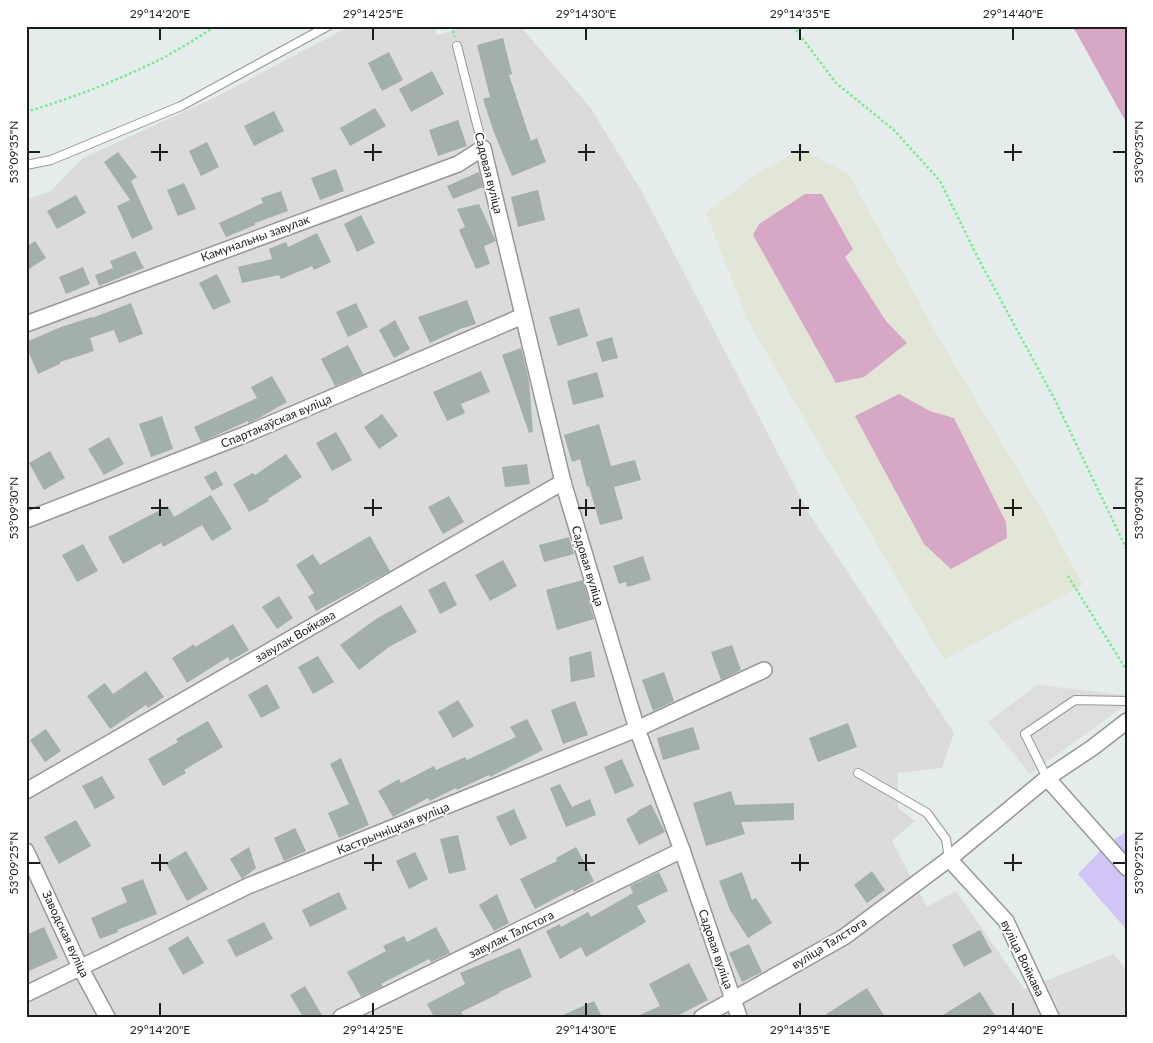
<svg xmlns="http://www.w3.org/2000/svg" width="1153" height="1043" viewBox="0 0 1153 1043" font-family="Lato,sans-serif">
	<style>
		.residential { fill: #dadbda }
		.industrial { fill: #e1e6d7 }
		.park { fill: #d0c5f4 }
		.parking { fill: #ddd }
		.water { fill: #d7a8c5 }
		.building { fill: #a3afaa }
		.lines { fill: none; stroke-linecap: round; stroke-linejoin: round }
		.service-casing { stroke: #979797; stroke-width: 10 }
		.minor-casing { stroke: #979797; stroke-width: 18 }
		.path { stroke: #76ec95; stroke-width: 2.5; stroke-dasharray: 2.5 2.5; stroke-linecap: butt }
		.service { stroke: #fff; stroke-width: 8 }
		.minor { stroke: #fff; stroke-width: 15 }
		.ticks { fill: none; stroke: #1d1d1d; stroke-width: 2 }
		.labels { text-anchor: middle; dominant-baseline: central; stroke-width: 4; stroke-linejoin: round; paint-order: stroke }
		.street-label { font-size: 12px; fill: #1d1d1d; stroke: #fff }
		.neatline { fill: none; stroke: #1d1d1d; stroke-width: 2 }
		.ticks-label { font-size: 12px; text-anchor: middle; fill: #1d1d1d }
	</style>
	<rect width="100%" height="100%" fill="#e4edec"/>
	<!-- residential -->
	<polygon class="residential" points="350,26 434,26 437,35 470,26 520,26 590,107 642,192 811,517 954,733 942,768 898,773 898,808 915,821 892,841 927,907 956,891 1024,989 1114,954 1127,972 1127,1017 26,1017 26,200 51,191 83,158 214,98"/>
	<!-- industrial -->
	<polygon class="industrial" points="800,149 848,173 940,340 1045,515 1083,585 944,660 748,321 706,213 752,177"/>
	<!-- park -->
	<polygon class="park" points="1127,831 1127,930 1078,874 1106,845"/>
	<!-- parking -->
	<polygon class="parking" points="1037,685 1127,695 1127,704 1030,774 988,722"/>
	<!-- water -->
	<g class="water">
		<polygon points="1071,26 1127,26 1127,124 1076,32"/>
		<polygon points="805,194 822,194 853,249 845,257 886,321 907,343 864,377 836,383 753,235 759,224"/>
		<polygon points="899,394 930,411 954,418 1006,522 1007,538 951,569 924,544 855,416"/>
	</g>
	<!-- building -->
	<g class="building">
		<polygon points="503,38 512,74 509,75 531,141 537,138 546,162 512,176 493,130 483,99 490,97 477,45"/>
		<polygon points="389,52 403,80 382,91 368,63"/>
		<polygon points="432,71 444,94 411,112 399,89"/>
		<polygon points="375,108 386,126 350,146 340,128"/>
		<polygon points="274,111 284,131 254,146 244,126"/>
		<polygon points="458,120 467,146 438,156 429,130"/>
		<polygon points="207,142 219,167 201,176 189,151"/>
		<polygon points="118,152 137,177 131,181 153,229 132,239 117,206 130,200 104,162"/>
		<polygon points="336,169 344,191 320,200 311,178"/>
		<polygon points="479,172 483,187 453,199 447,186"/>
		<polygon points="184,183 196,209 178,216 167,190"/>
		<polygon points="538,190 545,220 518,227 511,197"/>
		<polygon points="281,191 288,211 255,223 255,225 226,237 219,223 263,203 261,198"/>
		<polygon points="76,195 86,213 57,229 47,211"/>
		<polygon points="479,204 496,241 484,246 490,264 476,269 459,230 465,227 457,209"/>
		<polygon points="361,215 375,243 357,252 344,224"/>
		<polygon points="317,233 331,262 314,270 312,266 281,279 279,275 242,283 238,267 272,259 269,249 286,242 288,247"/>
		<polygon points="35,241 46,258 26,271 26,247"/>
		<polygon points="135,251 144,268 99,286 95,275 113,268 110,261"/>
		<polygon points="83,267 90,284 66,294 59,277"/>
		<polygon points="217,274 231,302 213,310 199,283"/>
		<polygon points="467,300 476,324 460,329 430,343 418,317"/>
		<polygon points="131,303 143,334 119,343 114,330 90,338 94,351 60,362 60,364 38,374 26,346 26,342 61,327 92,317 92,318"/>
		<polygon points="356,303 368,327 348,337 336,312"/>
		<polygon points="579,308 588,336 558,346 549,317"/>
		<polygon points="395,320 410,349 394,358 379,330"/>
		<polygon points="612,337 618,358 602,362 596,342"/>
		<polygon points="348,345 363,374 335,386 321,359"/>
		<polygon points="521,348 529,381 533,432 529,433 502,355"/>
		<polygon points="481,371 490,392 461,404 465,413 447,421 433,392"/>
		<polygon points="597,372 604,397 573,405 567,381"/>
		<polygon points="272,376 287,402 257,419 248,423 248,421 201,442 194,427 257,398 251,387"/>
		<polygon points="382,414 398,436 379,449 364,427"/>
		<polygon points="162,416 173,449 151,457 139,424"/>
		<polygon points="599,424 611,466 635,460 641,480 614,487 623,519 600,525 589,486 587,487 580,459 572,462 564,435"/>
		<polygon points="336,432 352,460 332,471 316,443"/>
		<polygon points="109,437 124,464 104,475 88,449"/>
		<polygon points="50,451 65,478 44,490 29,463"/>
		<polygon points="286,454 302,477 268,499 269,501 249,512 233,484 253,473 255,475"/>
		<polygon points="527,464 530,484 505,487 502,467"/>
		<polygon points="216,471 223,485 212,491 204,477"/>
		<polygon points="211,495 232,529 212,541 202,525 163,547 161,543 123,564 108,537 168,506 174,517"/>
		<polygon points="449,496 464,522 443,534 428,507"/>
		<polygon points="370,536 390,571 316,611 308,597 314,593 296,565 313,554 320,565"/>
		<polygon points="569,537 574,554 544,562 539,545"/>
		<polygon points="83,544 98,571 77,582 62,555"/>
		<polygon points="643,556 651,580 627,587 626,582 619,584 613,566"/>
		<polygon points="503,560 517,586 490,601 475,575"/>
		<polygon points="583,580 594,619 557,630 546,590"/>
		<polygon points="445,581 457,605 440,614 428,590"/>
		<polygon points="279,596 293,618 277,629 262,607"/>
		<polygon points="401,605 417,632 389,647 359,670 340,645 376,619"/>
		<polygon points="233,624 249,650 230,661 228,657 187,683 172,658 194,644 195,647"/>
		<polygon points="732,645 741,670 721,680 711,652"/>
		<polygon points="591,651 595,677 571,682 569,657"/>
		<polygon points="318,656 334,682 313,694 298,667"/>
		<polygon points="146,671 164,697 148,708 146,705 110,729 87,696 105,683 113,694"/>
		<polygon points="664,672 674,701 653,711 642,680"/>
		<polygon points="267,684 280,708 261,718 248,695"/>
		<polygon points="458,700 474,726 453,738 438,712"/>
		<polygon points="575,701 588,735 563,744 551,710"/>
		<polygon points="527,719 543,750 490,777 489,775 457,790 456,788 430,801 428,798 393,817 378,791 399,779 401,783 434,766 436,770 465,757 467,760 516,737 510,727"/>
		<polygon points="208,721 223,747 184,770 186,773 163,786 148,759 178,742 176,739"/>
		<polygon points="848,723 857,747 818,762 809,738"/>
		<polygon points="693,727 700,749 663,760 657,738"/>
		<polygon points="46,729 61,751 45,762 30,740"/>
		<polygon points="341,758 369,825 339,838 328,813 349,804 330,764"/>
		<polygon points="622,759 634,786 615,794 604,767"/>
		<polygon points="102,776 115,798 95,809 82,786"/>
		<polygon points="560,784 572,807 590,799 596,815 566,827 550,788"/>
		<polygon points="731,791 735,805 794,803 794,820 741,822 745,834 706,846 693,803"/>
		<polygon points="651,804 665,832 639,845 626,819 638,812 637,811"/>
		<polygon points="514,809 527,838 510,846 496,817"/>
		<polygon points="76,820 91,846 59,864 44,837"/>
		<polygon points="295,828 306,851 284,861 274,838"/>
		<polygon points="458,835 466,870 449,874 440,839"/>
		<polygon points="249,847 256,868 242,879 230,859"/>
		<polygon points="576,847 594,881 574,892 573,889 535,909 520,879 557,861 556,858"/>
		<polygon points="186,851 208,889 187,901 166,863"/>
		<polygon points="415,852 428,879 409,889 396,861"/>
		<polygon points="872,871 885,890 867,903 854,885"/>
		<polygon points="659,872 668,891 637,906 646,922 586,957 581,947 560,959 546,931 560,924 561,927 588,912 591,917 633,893 630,886"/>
		<polygon points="742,872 752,900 756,898 772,923 748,938 730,910 719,881"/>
		<polygon points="143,879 157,914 117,930 118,932 100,939 91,918 127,902 121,888"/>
		<polygon points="339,892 347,909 310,927 302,910"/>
		<polygon points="497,894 509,923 494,931 479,905"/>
		<polygon points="264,922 273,939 236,957 227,940"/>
		<polygon points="44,927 58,958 29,971 26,964 26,935"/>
		<polygon points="436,927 450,953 431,962 429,959 381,984 383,986 361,997 347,972 386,951 383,946 404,936 407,942"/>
		<polygon points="980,930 992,952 964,967 952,945"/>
		<polygon points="188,936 204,963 183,975 168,948"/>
		<polygon points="749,944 762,972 742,982 729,953"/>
		<polygon points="520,948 532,977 499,992 500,993 461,1012 464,1017 434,1017 427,1004 465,984 460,973"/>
		<polygon points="689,963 708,1000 675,1017 635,1017 660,1006 649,984"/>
		<polygon points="305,986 323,1017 303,1017 290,995"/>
		<polygon points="867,988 885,1017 822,1017"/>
		<polygon points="980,992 996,1017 940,1017"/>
		<polygon points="594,1001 602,1017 559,1017"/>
	</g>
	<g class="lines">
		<defs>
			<g id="service">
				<polyline points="457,46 483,148"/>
				<polyline points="26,165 51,160 181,106 328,26"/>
				<polyline points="858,773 927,813 946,839 949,859"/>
				<polyline points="1047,778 1025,734 1075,700 1127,701"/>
			</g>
			<g id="minor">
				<polyline points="26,324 458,164 483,148 563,482 637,729 682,850 739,1017"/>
				<polyline points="26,520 244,435 523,316"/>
				<polyline points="1047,778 1127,868"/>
				<polyline points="26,791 563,482"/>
				<polyline points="26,851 80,967 107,1017"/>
				<polyline points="949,859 1006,921 1051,1017"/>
				<polyline points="26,994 248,886 637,729 764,670"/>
				<polyline points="341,1017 682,850"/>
				<polyline points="702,1017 844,937 949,859 1047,778 1092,748 1127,721"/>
			</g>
		</defs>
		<!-- service casing -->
		<use href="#service" class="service-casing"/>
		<!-- minor casing -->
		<use href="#minor" class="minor-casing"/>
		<!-- path -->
		<g class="path">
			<polyline points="455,26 453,31 455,37"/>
			<polyline points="793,26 836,83 894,130 940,181 979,260 1054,398 1127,550"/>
			<path d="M 26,112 C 73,98 119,80 163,58 C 181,48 199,37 216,26"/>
			<polyline points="1068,576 1127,671"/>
		</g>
		<!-- service -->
		<use href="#service" class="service"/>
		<!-- minor -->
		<use href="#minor" class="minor"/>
	</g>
	<!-- ticks -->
	<path class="ticks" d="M 160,28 L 160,40M 373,28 L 373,40M 586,28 L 586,40M 800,28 L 800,40M 1013,28 L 1013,40M 160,144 L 160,161M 373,144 L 373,161M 586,144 L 586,161M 800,144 L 800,161M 1013,144 L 1013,161M 28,152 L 40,152M 151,152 L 168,152M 364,152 L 382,152M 578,152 L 595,152M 791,152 L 809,152M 1004,152 L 1022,152M 1113,152 L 1126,152M 160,499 L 160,516M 373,499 L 373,516M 586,499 L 586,516M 800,499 L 800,516M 1013,499 L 1013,516M 28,508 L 40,508M 151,508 L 168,508M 364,508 L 382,508M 578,508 L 595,508M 791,508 L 809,508M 1004,508 L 1022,508M 1113,508 L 1126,508M 160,854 L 160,871M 373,854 L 373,871M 586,854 L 586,871M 800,854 L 800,871M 1013,854 L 1013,871M 28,863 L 40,863M 151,863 L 168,863M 364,863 L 382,863M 578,863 L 595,863M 791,863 L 809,863M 1004,863 L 1022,863M 1113,863 L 1126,863M 160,1003 L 160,1016M 373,1003 L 373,1016M 586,1003 L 586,1016M 800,1003 L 800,1016M 1013,1003 L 1013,1016"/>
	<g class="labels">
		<!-- street labels -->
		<g class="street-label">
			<text transform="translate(489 173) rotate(76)">Садовая вуліца</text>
			<text transform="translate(255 238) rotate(-20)">Камунальны завулак</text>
			<text transform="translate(276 421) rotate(-23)">Спартакаўская вуліца</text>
			<text transform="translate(588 566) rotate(73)">Садовая вуліца</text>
			<text transform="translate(295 636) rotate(-30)">завулак Войкава</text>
			<text transform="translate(393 828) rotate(-22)">Кастрычніцкая вуліца</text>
			<text transform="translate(66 934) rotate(65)">Заводская вуліца</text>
			<text transform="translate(511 934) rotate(-26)">завулак Талстога</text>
			<text transform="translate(829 943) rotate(-32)">вуліца Талстога</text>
			<text transform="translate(716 949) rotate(71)">Садовая вуліца</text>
			<text transform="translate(1023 958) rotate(64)">вуліца Войкава</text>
		</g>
	</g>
	<!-- border -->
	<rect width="1153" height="1043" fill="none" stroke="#ffffff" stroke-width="55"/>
	<rect x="28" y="28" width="1098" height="988" class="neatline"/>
	<g class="ticks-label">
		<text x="160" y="18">29°14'20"E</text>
		<text x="373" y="18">29°14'25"E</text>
		<text x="586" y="18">29°14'30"E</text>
		<text x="800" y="18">29°14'35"E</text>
		<text x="1013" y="18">29°14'40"E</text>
		<text transform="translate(14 152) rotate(-90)" y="4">53°09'35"N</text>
		<text transform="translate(1139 152) rotate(-90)" y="4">53°09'35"N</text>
		<text transform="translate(14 508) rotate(-90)" y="4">53°09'30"N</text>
		<text transform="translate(1139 508) rotate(-90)" y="4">53°09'30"N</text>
		<text transform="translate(14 863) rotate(-90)" y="4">53°09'25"N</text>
		<text transform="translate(1139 863) rotate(-90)" y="4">53°09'25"N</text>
		<text x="160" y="1034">29°14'20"E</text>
		<text x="373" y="1034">29°14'25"E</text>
		<text x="586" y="1034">29°14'30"E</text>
		<text x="800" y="1034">29°14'35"E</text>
		<text x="1013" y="1034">29°14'40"E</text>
	</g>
</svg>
